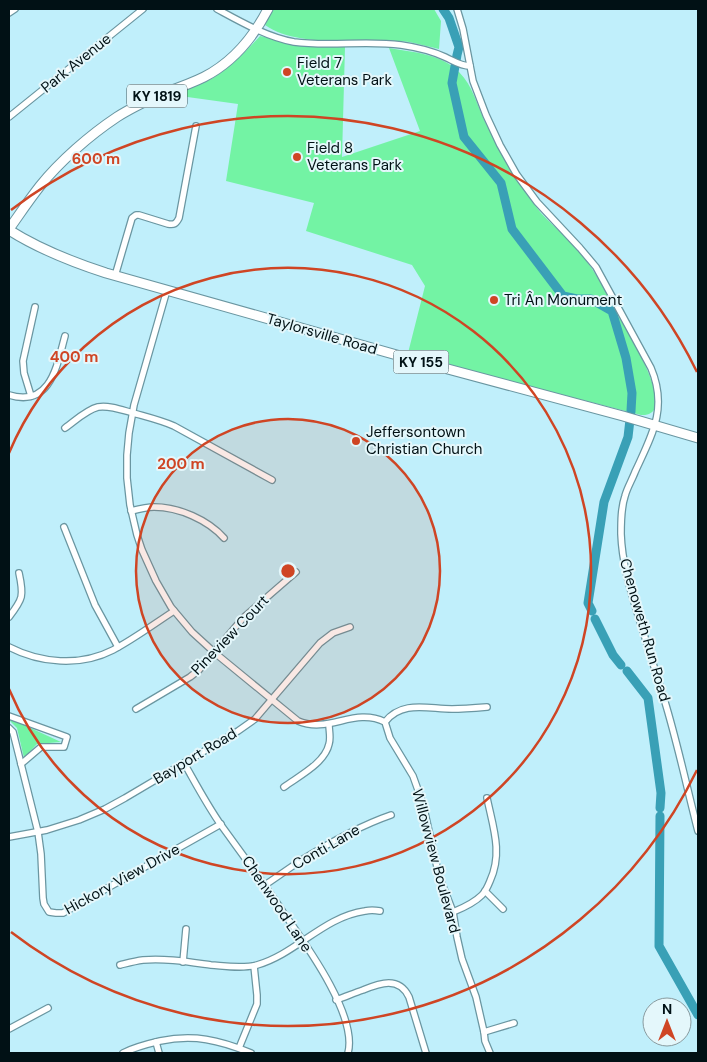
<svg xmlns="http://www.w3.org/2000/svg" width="707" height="1062" viewBox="0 0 707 1062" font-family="'DM Sans',sans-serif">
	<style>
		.green { fill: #73f3a4 }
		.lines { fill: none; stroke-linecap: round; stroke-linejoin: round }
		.river { stroke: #39a0b6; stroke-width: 9 }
		.street-casing { stroke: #6a96a1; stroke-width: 8 }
		.primary-casing { stroke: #6a96a1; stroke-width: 11 }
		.street { stroke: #fff; stroke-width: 5.5 }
		.primary { stroke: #fff; stroke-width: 9 }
		.ring { fill: none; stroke: #cf4524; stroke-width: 2.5 }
		.poi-dot { fill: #cf4524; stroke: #e4f7fb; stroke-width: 2 }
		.labels { text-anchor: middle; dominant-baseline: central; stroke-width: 4; stroke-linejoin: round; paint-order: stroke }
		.shield { fill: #e4f7fb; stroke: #45565a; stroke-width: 1 }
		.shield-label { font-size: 14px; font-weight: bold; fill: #011115 }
		.street-label { font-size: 15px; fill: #011115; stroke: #e4f7fb }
		.poi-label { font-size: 15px; fill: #011115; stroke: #e4f7fb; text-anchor: start }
		.centre { fill: #cf4524; stroke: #e4f7fb; stroke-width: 2.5 }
		.ring-label { font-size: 15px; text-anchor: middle; font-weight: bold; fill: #cf4524; stroke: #e4f7fb; stroke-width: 4; stroke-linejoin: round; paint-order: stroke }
	</style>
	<rect width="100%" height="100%" fill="#c0effb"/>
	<!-- green -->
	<g class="green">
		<path d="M 272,9 L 434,9 L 441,21 L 439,49 C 425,46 411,41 397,41 C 357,39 298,48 265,25 Z"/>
		<path d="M 260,36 L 311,47 L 345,47 L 342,157 L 420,131 L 389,48 C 412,52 442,54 459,72 C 473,86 477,105 485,122 C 494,139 503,156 513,173 C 520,185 532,202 541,213 C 552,225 565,235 576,248 C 595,269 607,294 620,319 C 628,332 673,405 649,414 C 647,415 643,415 641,415 L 536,388 L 408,353 L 425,286 L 412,265 L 306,231 L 314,203 L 226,181 L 238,104 L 173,95 C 186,89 200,85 213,78 C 231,67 246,51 260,36 Z"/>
		<polygon points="11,719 61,742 37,744 24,758 17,728 10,721"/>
	</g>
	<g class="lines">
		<!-- river -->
		<g class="river">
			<polyline points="443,9 449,18 459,47 457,55 452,83 464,137 501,183 512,229 563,296 577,299 591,299 612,311 626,358 632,393 631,411 628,437 604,502 588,603 592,611"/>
			<polyline points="595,619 613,655 621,665"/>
			<polyline points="627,671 648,698 661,793 660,808"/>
			<polyline points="660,816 659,946 698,1015"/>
		</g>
		<defs>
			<g id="street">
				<path d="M 217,9 C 241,22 267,37 294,42 C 329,47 365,40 401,45 C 415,47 432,51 445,57 C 454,61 460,66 470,66"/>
				<path d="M 457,9 L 463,29 L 473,81 L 486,115 L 500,145 L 517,175 L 537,202 L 580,248 L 596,267 L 651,368 C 668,408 652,435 635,472 C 632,480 627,488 625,496 C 621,508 621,521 621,534 C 622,562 630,589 638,615 C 647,644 656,673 665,702 C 678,745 687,788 698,831"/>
				<polyline points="9,13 15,9"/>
				<polyline points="9,117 143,9"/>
				<path d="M 115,276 L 132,218 L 136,215 L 139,215 L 168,224 C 174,225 176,224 179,218 L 196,126"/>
				<path d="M 167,290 L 134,405 L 129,433 L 127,455 L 127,478 L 130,505 L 137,535 L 142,550 L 156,581 L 171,607 L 192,632 L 215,653 L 298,721 C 329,734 354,707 385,722 L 390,738 L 413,776 L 423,804 L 439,876 L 453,912 L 457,937 L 462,959 L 476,997 L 484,1032 L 485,1041 L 490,1053"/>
				<path d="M 9,395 C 51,408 57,365 65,336"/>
				<polyline points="31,396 24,373 23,361 35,307"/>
				<path d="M 65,428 C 75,421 86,410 98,407 C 109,405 122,410 133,413 C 147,417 160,420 174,426 L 272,480"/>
				<path d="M 131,511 C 139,509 147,507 154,507 C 179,507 208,520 224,538"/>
				<polyline points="64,527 95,605 118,647"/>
				<path d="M 9,617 C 23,599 24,596 19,573"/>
				<path d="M 9,647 C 40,663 80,667 113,650 C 134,639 154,624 174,611"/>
				<polyline points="136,709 190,677 199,670 243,618 296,572"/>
				<polyline points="9,716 67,737 64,747 41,747 21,764"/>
				<path d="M 385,722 C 402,700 428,709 452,709 C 463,709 475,708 487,707"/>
				<polyline points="9,728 13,732 38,832 41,854 43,898 44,904 49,912 56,913 63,913 221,824"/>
				<path d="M 184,763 C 196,784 207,805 221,825 C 242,854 263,882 283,912 C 304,942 358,1015 348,1053"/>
				<path d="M 284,787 C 299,776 325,763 329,744 C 331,738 329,731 329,724"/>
				<polyline points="9,837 47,830 79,820 105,809 125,798 238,731 255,719 320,643 333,633 350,627"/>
				<path d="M 265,885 C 277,877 288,869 300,861 C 329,843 359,826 391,815"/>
				<polyline points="485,891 503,909"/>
				<path d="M 453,912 C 463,908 475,902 482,895 C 486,891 488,886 490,881 C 503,853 493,827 487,798"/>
				<polyline points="183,962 186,929"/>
				<path d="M 120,965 C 128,963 135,961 143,960 C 165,958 189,962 211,965 C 225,966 242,969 257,965 C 296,954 323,917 365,911 C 369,910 375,910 380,911"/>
				<path d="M 336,1000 C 345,997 354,993 363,990 C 380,983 399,976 409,997 L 426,1053"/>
				<polyline points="9,1029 48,1008"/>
				<polyline points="484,1032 514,1023"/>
				<polyline points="156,1042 159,1053"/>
				<polyline points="239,1048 257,1004 257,995 254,966"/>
				<path d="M 123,1053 C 135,1047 147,1044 160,1041 C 194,1034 219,1040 251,1053"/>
			</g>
			<g id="primary">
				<path d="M 9,229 C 19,215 29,200 40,186 C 60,161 90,135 117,117 C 131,108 146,101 161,94 C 175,89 190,84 204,77 C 233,62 253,38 268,9"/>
				<path d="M 9,230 C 39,249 72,262 106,273 L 418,361 L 623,416 L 698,438"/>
			</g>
		</defs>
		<!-- street casing -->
		<use href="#street" class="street-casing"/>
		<!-- primary casing -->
		<use href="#primary" class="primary-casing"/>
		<!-- street -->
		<use href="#street" class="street"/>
		<!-- primary -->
		<use href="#primary" class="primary"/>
	</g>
	<!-- distance rings -->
	<circle cx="288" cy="571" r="152" fill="#cf4524" fill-opacity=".12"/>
	<g class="ring">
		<circle cx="288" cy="571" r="152"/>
		<path d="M9 453A303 303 0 1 1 9 689"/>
		<path d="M697 770A455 455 0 0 1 11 932M11 210A455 455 0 0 1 697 372"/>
	</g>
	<!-- markers -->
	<g class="poi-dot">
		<circle cx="287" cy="72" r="5"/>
		<circle cx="297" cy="157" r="5"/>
		<circle cx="494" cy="300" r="5"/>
		<circle cx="356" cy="441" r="5"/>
	</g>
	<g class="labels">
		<!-- shield labels -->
		<g class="shield">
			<rect x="127" y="84.5" width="60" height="23" rx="4"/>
			<rect x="393.5" y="350.5" width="55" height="23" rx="4"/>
		</g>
		<g class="shield-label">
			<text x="157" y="96">KY 1819</text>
			<text x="421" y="362">KY 155</text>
		</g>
		<!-- street labels -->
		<g class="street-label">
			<text transform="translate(76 63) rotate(-39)">Park Avenue</text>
			<text transform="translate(322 334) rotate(16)">Taylorsville Road</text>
			<text transform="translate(645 630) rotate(74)">Chenoweth Run Road</text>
			<text transform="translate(230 635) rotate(-46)">Pineview Court</text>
			<text transform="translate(195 756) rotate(-31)">Bayport Road</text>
			<text transform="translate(326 847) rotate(-30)">Conti Lane</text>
			<text transform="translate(436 861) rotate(75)">Willowview Boulevard</text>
			<text transform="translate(122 879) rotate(-29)">Hickory View Drive</text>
			<text transform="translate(277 904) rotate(56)">Chenwood Lane</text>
		</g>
		<!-- poi labels -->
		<g class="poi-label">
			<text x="297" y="63">Field 7<tspan x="297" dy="17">Veterans Park</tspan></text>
			<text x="307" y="148">Field 8<tspan x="307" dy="17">Veterans Park</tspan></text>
			<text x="504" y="300">Tri Ân Monument</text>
			<text x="366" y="432">Jeffersontown<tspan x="366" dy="17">Christian Church</tspan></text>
		</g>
	</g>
	<circle cx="288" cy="571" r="8" class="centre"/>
	<g class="ring-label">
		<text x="96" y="164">600 m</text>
		<text x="74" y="362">400 m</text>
		<text x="181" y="469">200 m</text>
	</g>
	<!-- border -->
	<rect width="707" height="1062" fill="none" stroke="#011115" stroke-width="20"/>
	<!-- north arrow -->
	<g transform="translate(667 1022)"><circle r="24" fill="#e4f7fb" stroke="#899b9f"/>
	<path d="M0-4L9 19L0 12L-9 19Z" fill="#cf4524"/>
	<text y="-8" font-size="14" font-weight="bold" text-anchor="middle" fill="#011115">N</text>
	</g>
</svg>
